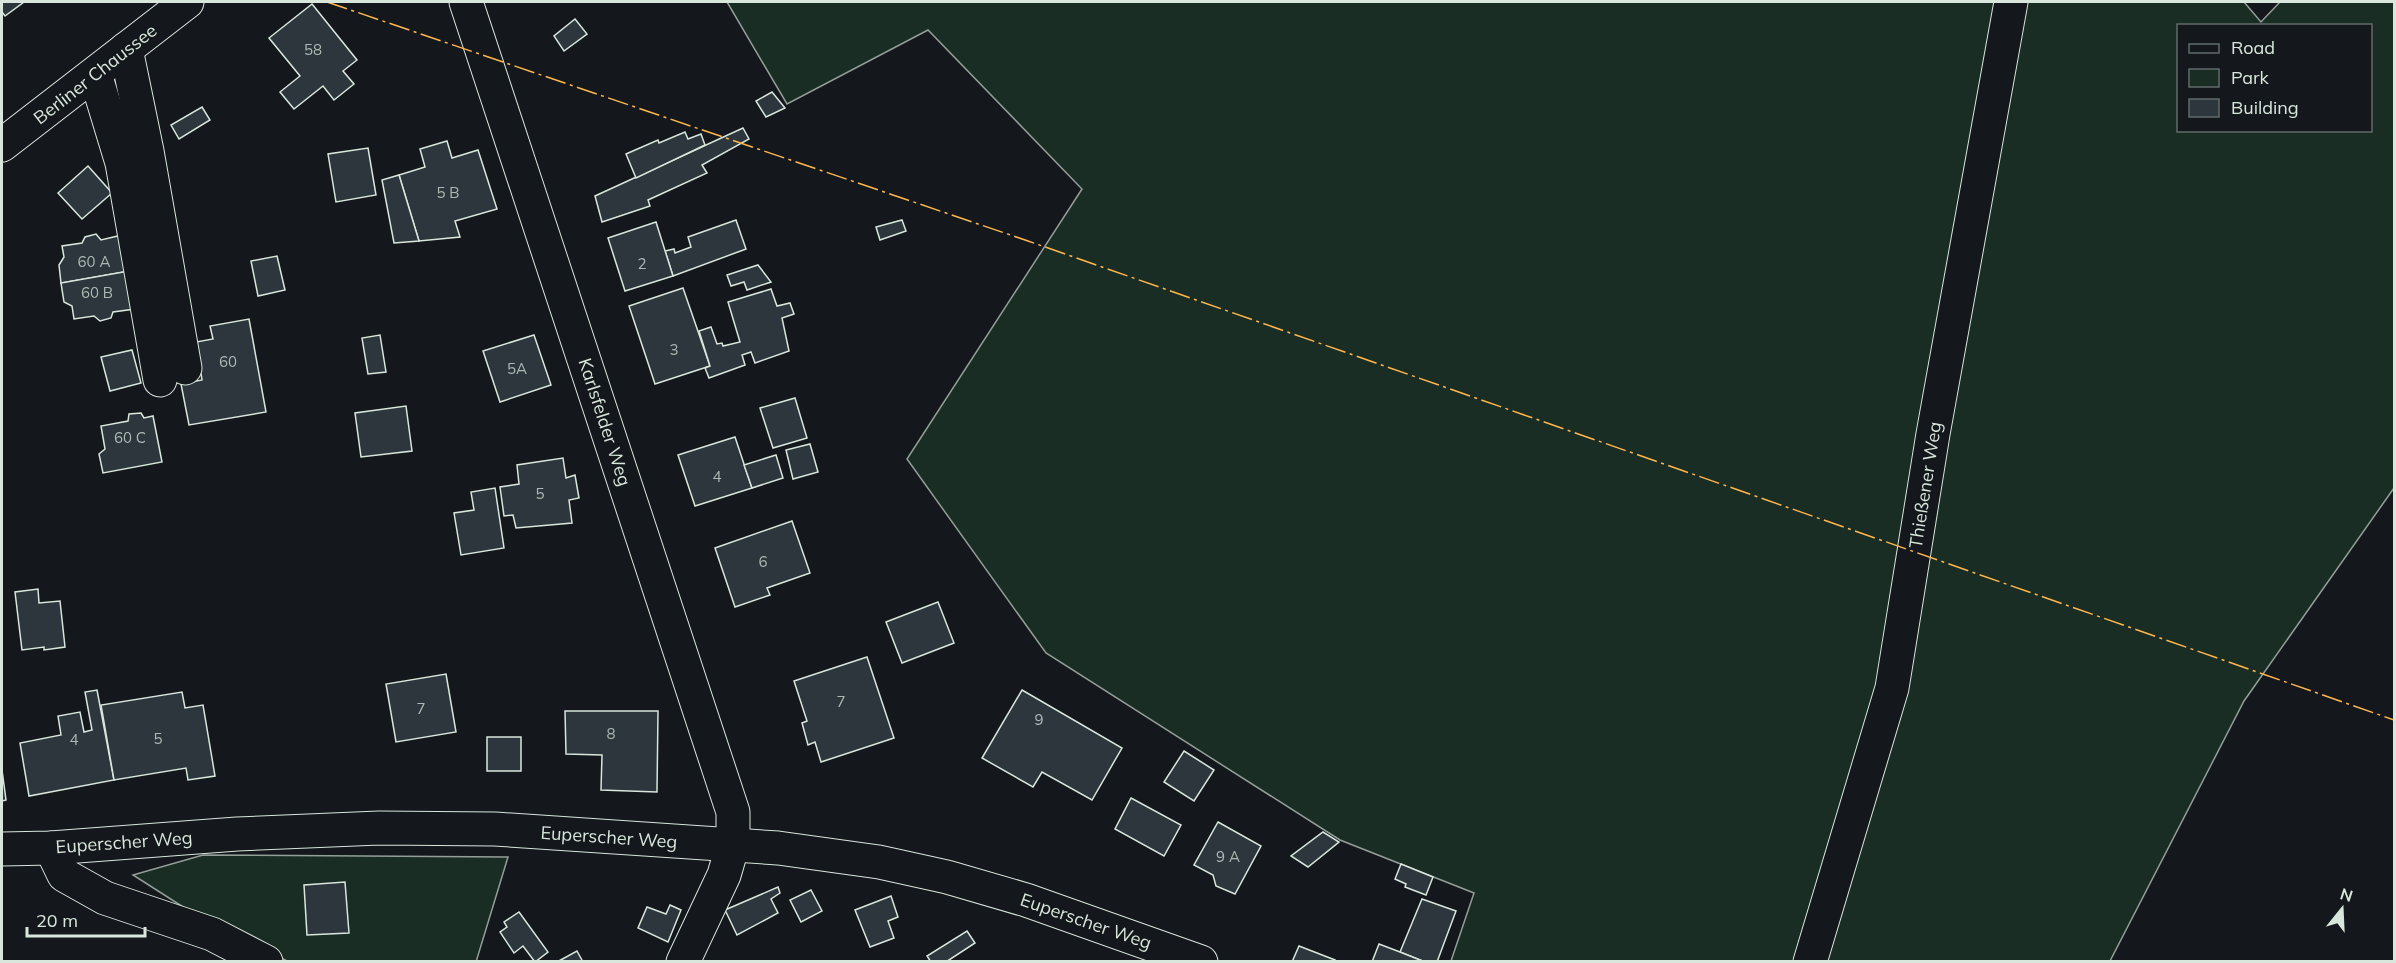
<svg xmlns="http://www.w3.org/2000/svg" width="2396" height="963" viewBox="0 0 2396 963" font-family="Mulish,sans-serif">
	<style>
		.green { fill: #1a2d24; stroke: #939e99; stroke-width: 1.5; fill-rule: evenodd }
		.building { fill: #2c363c; stroke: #d8e6dc; stroke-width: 1.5 }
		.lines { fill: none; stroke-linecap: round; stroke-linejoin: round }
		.minor-casing { stroke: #d8e6dc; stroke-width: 35 }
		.major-casing { stroke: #d8e6dc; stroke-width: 35 }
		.minor { stroke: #14181c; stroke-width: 33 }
		.major { stroke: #14181c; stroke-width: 33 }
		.power { stroke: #ffb74d; stroke-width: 1.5; stroke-dasharray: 21 4.5 3 4.5; stroke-linecap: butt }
		.labels { text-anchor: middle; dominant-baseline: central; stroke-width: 4.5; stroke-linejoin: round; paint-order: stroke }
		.number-label { font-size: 15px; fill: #adbab4 }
		.street-label { font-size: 18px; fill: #d8e6dc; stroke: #14181c }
	</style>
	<rect width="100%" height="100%" fill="#14181c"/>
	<!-- green -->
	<g class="green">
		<path d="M 727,2 L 2244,2 L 2261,22 L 2280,2 L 2394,2 L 2394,488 L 2244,701 L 2110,961 L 1451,961 L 1474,893 L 1340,840 L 1046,653 L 907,459 L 1082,189 L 928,30 L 787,104 ZM 2178,26 L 2370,26 L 2370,130 L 2178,130 Z"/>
		<polygon points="203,855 508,857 476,962 287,961 191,912 133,875"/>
	</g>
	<!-- building -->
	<g class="building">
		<polygon points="2,2 24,2 5,16 2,12"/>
		<polygon points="312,4 357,60 343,71 354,84 334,100 323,86 294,109 280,92 300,76 269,38"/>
		<polygon points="575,19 587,34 564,51 554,36"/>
		<polygon points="772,92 785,108 766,117 756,101"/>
		<polygon points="202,107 210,120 179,139 171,125"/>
		<polygon points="743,128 749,139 702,165 707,173 648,200 650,206 602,222 595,196"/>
		<polygon points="685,132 688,139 701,134 705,145 636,178 626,154 658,140 659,143"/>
		<polygon points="447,141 452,158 478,150 497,209 455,221 460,237 419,241 399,175 425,167 420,149"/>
		<polygon points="368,148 376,195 336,202 328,154"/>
		<polygon points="88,166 112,193 82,219 58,193"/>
		<polygon points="399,175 419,241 394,243 382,180"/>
		<polygon points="736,220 746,249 673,276 665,251 674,249 675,253 691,247 688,237"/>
		<polygon points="902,220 906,231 880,240 876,227"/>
		<polygon points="656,222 673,276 625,291 608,238"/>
		<polygon points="96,234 101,240 122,235 129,271 61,283 59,265 64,257 62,246 82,243 85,237"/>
		<polygon points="277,256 285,290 258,296 251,261"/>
		<polygon points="758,265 771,282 747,290 744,282 731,286 727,275"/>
		<polygon points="129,271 135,309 113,312 111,318 100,321 94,316 74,319 72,306 64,302 61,283"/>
		<polygon points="683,288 710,366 655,384 629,306"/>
		<polygon points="771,289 777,306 790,303 794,314 782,318 789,351 755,363 751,352 742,355 745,365 709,378 705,368 710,366 699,331 711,327 717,344 722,343 723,346 740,342 728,302"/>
		<polygon points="249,319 266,412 189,425 181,384 202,380 196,342 213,339 210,326"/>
		<polygon points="380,335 386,372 368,374 362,338"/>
		<polygon points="534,335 551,385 500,402 483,351"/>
		<polygon points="132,350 141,383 110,391 101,357"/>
		<polygon points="795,398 807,438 773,448 760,408"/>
		<polygon points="406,406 412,451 361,457 355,413"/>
		<polygon points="141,413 144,418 153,416 162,462 103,473 99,454 105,449 101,426 128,421 129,414"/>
		<polygon points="735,437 752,488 695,506 678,455"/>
		<polygon points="810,444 818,472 793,479 786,450"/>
		<polygon points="776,455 783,478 752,488 744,465"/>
		<polygon points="563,458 566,478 575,475 579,498 569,500 572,523 516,528 513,515 504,516 500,487 519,484 517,465"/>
		<polygon points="495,488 504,548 461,555 454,513 474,510 471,492"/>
		<polygon points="792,521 810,573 767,588 770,595 735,607 715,548"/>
		<polygon points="38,589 39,603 60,601 65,647 44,650 44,647 22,650 15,592"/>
		<polygon points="938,602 954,643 902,663 886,622"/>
		<polygon points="867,657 894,738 821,762 815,742 808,745 802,723 807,721 794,681"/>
		<polygon points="446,674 456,732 396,742 386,684"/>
		<polygon points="97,690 114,780 29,796 20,743 61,735 58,716 80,712 84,732 92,730 85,692"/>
		<polygon points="1022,690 1122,748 1092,800 1042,772 1033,787 982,758"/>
		<polygon points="182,692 185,708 203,705 215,776 188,780 186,768 114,780 101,705"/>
		<polygon points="565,711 658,711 657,792 601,790 602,755 566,754"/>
		<rect x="487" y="737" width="34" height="34"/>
		<polygon points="1184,751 1214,770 1194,801 1164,782"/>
		<polygon points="2,770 6,800 2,801"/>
		<polygon points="1131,798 1181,825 1164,856 1115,829"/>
		<polygon points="1218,822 1261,846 1235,894 1216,886 1213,875 1194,865"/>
		<polygon points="1323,832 1339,842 1308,867 1291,856"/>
		<polygon points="1401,864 1433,877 1426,895 1405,887 1406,884 1395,879"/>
		<polygon points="345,882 349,933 307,935 304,885"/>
		<polygon points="778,887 780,893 771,899 778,913 737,935 725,910"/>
		<polygon points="811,890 822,911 801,922 790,900"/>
		<polygon points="891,896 898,917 888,921 894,938 870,947 855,910"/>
		<polygon points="1422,899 1456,911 1437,962 1425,962 1400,952"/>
		<polygon points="670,905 681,910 668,942 638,928 647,907 666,914"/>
		<polygon points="519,912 548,952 535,962 523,946 514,953 500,932 507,927 504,922"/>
		<polygon points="967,931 975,943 946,962 931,962 927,956"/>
		<polygon points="1379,944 1400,952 1425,962 1372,962"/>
		<polygon points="1299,946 1335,960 1334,962 1292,962"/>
		<polygon points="577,951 583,962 557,962"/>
	</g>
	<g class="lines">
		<defs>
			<g id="minor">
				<polyline points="466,2 733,812 733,844 724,875 683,962"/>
				<polyline points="126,49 147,151 185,368"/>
				<polyline points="95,74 122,163 160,380"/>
				<polyline points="51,848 64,875 105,898 212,934 266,962"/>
				<polyline points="2,849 51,848 237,834 379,828 495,829 778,848 879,862 947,877 1026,900 1201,962"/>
				<polyline points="1810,962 1892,688 1933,434 2011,2"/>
			</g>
			<polyline id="major" points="2,145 187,2"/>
		</defs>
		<!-- minor casing -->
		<use href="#minor" class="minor-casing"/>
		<!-- major casing -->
		<use href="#major" class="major-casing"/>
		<!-- minor -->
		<use href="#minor" class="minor"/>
		<!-- major -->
		<use href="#major" class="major"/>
		<!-- power -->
		<polyline class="power" points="327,2 1028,241 2394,720"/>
	</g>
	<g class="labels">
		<!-- number labels -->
		<g class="number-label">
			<text x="313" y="49">58</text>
			<text x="448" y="192">5 B</text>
			<text x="94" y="261">60 A</text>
			<text x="642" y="263">2</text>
			<text x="97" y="292">60 B</text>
			<text x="674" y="349">3</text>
			<text x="228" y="361">60</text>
			<text x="517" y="368">5A</text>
			<text x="130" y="437">60 C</text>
			<text x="717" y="476">4</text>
			<text x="540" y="493">5</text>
			<text x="763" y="561">6</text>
			<text x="841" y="701">7</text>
			<text x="421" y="708">7</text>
			<text x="1039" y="719">9</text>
			<text x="611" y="733">8</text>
			<text x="158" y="738">5</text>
			<text x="74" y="739">4</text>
			<text x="1228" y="856">9 A</text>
		</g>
		<!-- street labels -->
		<g class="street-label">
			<text transform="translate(95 74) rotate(-38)">Berliner Chaussee</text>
			<text transform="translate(605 422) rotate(72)">Karlsfelder Weg</text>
			<text transform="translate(1925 485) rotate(-81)">Thießener Weg</text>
			<text transform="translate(609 837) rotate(4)">Euperscher Weg</text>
			<text transform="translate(124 842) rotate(-4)">Euperscher Weg</text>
			<text transform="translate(1086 921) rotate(19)">Euperscher Weg</text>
		</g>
	</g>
	<!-- border -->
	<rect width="2396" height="963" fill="none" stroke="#d8e6dc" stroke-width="6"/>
	<!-- legend -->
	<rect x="2177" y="24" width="195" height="108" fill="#14181c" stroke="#626a69" stroke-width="1.5"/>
	<rect x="2189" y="44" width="30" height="9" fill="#14181c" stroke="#626a69" stroke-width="1.5"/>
	<text x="2231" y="54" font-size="18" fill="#d8e6dc">Road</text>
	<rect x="2189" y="69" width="30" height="18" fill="#1a2d24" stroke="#626a69" stroke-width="1.5"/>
	<text x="2231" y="84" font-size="18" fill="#d8e6dc">Park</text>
	<rect x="2189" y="99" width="30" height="18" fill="#2c363c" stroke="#626a69" stroke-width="1.5"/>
	<text x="2231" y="114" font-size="18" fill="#d8e6dc">Building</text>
	<!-- north arrow -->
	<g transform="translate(2342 909) rotate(18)" stroke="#14181c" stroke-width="4.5" paint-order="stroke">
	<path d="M0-4.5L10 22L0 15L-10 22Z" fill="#d8e6dc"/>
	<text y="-9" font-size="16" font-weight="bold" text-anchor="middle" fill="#d8e6dc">N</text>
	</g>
	<!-- scale -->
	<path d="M27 927v9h118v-9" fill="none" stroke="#d8e6dc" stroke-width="3"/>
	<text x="36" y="927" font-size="18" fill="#d8e6dc" stroke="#14181c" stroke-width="4.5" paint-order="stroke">20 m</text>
</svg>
